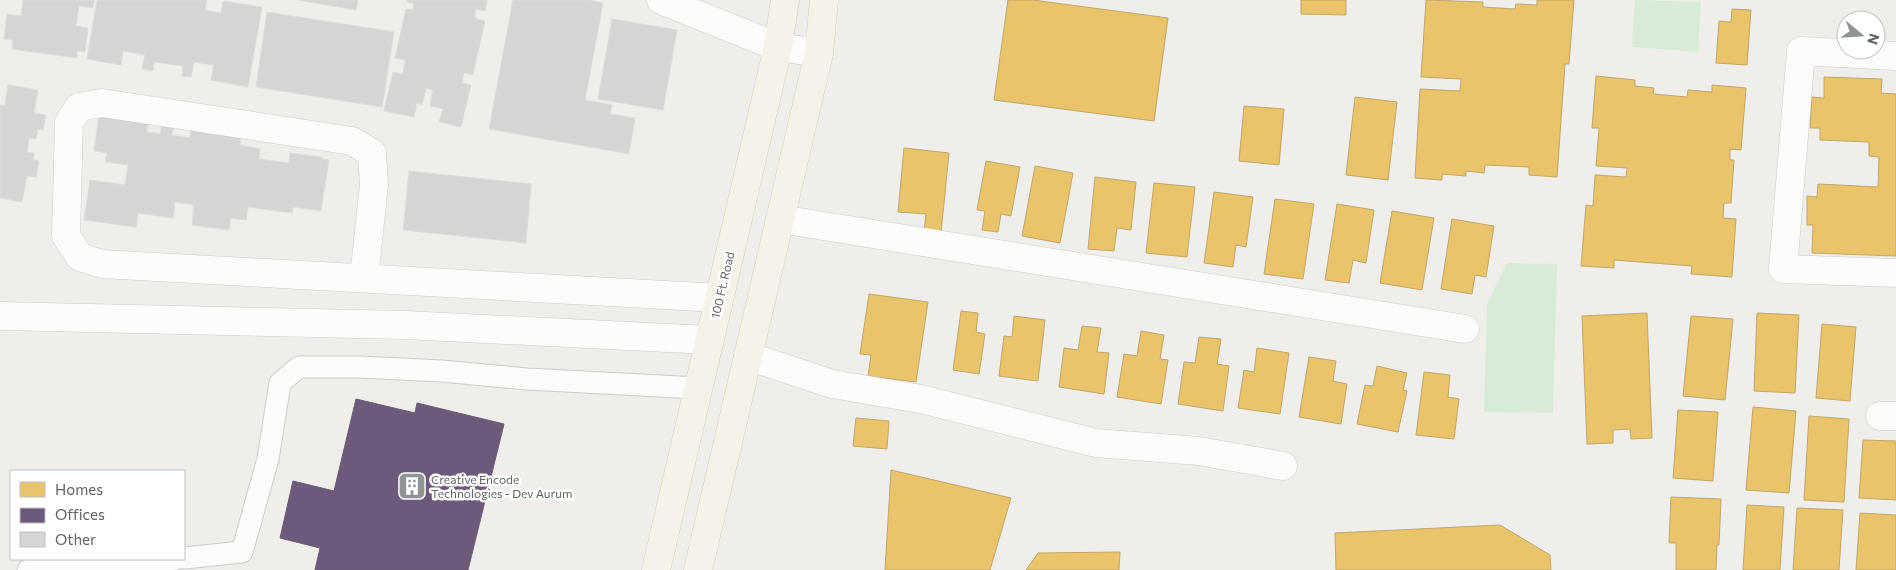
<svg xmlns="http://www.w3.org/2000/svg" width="1896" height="570" viewBox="0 0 1896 570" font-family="Commissioner,sans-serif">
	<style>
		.green { fill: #d8ebd6 }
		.homes { fill: #e9c46a; stroke: #c0a769 }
		.offices { fill: #6d597a; stroke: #695c75 }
		.building { fill: #d6d5d3; stroke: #deddd9 }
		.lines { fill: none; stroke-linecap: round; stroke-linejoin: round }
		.service-casing { stroke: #cbcccc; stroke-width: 23 }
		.minor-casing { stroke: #cbcccc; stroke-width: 29 }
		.primary-casing { stroke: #d7ceb8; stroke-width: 29 }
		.service { stroke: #fdfcfc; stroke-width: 21 }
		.minor { stroke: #fdfcfc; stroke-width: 28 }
		.primary { stroke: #f4f2e9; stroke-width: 28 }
		.labels { text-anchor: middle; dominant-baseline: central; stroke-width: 5; stroke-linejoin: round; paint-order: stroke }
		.street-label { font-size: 12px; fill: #5f6368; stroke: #fff }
		.poi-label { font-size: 12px; fill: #5f6368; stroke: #fff; text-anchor: start }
	</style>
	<rect width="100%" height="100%" fill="#efeeea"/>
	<!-- green -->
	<g class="green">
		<polygon points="1635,0 1701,2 1698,52 1632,47"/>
		<polygon points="1507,263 1557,264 1553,413 1484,412 1487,304"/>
	</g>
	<!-- homes -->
	<g class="homes">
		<polygon points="1008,0 1033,0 1168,18 1154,121 994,100"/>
		<polygon points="1301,0 1346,0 1346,15 1301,14"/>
		<polygon points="1426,0 1483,2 1483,7 1515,9 1516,4 1537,5 1537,0 1574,0 1569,64 1565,64 1557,177 1529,175 1529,167 1485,165 1484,173 1466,171 1466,176 1442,174 1442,180 1415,178 1420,89 1460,91 1461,79 1421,77"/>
		<polygon points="1732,9 1751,10 1747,65 1716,63 1719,21 1731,22"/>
		<polygon points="1596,76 1635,80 1635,86 1654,88 1653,94 1687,97 1688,90 1712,92 1712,85 1746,88 1741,150 1730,149 1730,160 1734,160 1731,203 1724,203 1723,218 1736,219 1732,277 1691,274 1692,266 1614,260 1614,268 1581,266 1586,205 1593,206 1595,175 1626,177 1627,168 1596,166 1599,128 1592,128"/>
		<polygon points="1824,77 1882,79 1881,93 1896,94 1896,256 1812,253 1813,225 1807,225 1807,196 1817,197 1818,184 1878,187 1879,157 1869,156 1869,142 1820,140 1820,128 1810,128 1812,97 1824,98"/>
		<polygon points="1355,97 1397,102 1388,180 1346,175"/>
		<polygon points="1244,106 1284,109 1279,165 1239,161"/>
		<polygon points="904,148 949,153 941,233 924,232 926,214 898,212"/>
		<polygon points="986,161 1020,167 1011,216 1001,214 998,232 982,230 985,211 977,210"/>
		<polygon points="1035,166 1073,173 1060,243 1022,236"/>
		<polygon points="1095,177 1136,182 1131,230 1117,228 1114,251 1088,249"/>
		<polygon points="1154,183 1195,187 1187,257 1146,253"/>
		<polygon points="1214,192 1253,197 1246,247 1236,245 1233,267 1204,263"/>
		<polygon points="1275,199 1314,204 1303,279 1264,274"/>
		<polygon points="1337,204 1374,210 1366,263 1353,260 1349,283 1325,280"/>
		<polygon points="1392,211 1434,218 1422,290 1380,283"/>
		<polygon points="1452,219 1494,226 1486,277 1475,275 1472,294 1441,289"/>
		<polygon points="869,294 928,302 916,382 868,376 871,355 860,354"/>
		<polygon points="961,311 978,313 976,332 985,334 979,374 953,370"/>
		<polygon points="1647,313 1652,438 1631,439 1630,429 1613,430 1613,443 1587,444 1582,316"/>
		<polygon points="1757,313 1799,315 1795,393 1754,391"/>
		<polygon points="1014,316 1045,320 1038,381 999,376 1004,336 1012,337"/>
		<polygon points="1691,316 1733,319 1725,400 1683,396"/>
		<polygon points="1822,324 1856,327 1850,401 1816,398"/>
		<polygon points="1082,326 1101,328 1097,352 1109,353 1104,394 1059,387 1064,348 1078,350"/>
		<polygon points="1141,331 1164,335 1160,359 1168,360 1161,404 1117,397 1124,354 1137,356"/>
		<polygon points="1199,337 1221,339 1217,364 1229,366 1223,411 1178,404 1184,362 1195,363"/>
		<polygon points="1257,348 1289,353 1280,414 1238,408 1244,370 1254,372"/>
		<polygon points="1309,357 1336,361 1333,381 1347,384 1341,424 1299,417"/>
		<polygon points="1377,366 1407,373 1403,390 1407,391 1398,432 1357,424 1365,385 1373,386"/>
		<polygon points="1424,372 1450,375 1448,397 1459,399 1454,439 1416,435"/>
		<polygon points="1753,407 1796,411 1789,493 1746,490"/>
		<polygon points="1678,410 1718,412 1713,481 1673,478"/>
		<polygon points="1809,416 1849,419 1844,502 1804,500"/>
		<polygon points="856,418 889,421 887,449 853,446"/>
		<polygon points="1863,440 1896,441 1896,500 1859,498"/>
		<polygon points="891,470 1011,498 990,570 885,570"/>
		<polygon points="1671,497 1721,499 1719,545 1717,545 1716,570 1676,570 1676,543 1669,543"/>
		<polygon points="1747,505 1784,507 1780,570 1743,570"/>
		<polygon points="1797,508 1843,510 1839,570 1793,570"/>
		<polygon points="1860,513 1896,515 1896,570 1856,570"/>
		<polygon points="1500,525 1550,555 1551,570 1336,570 1335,533"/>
		<polygon points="1120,552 1119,570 1026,570 1038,553"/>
	</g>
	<!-- offices -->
	<polygon class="offices" points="356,399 415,413 417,403 504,424 468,570 315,570 320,548 280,538 293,481 334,491"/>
	<!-- building -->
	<g class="building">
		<polygon points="23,0 94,0 93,8 79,6 76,26 88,28 85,52 77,51 77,58 12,49 13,40 4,39 7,14 21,16"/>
		<polygon points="97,0 207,0 205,10 221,13 223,1 262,7 248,87 211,80 214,65 194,62 191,77 182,76 183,66 154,62 153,71 142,69 145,55 123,51 121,65 87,59"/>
		<polygon points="298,0 358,0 356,10"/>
		<polygon points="408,0 487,0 485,11 476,9 474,18 485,21 473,75 464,73 462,83 471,85 461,127 439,122 443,109 430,106 433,90 426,88 422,105 417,103 414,117 384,111 393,72 403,74 405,60 395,58 406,9 413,10 414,3 407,2"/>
		<polygon points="513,0 589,0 603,3 585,100 612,105 610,114 635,118 629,154 489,129"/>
		<polygon points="267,12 394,32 382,107 256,87"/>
		<polygon points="612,19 677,30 663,110 598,99"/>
		<polygon points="8,85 38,90 34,113 46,115 43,130 38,129 36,139 29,138 27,152 34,153 33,160 39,161 36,177 27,176 22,202 0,198 0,105 5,105"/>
		<polygon points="99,114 148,121 147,132 160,134 162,123 174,125 172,135 190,138 191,127 241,134 240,145 260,149 259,159 289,163 290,153 322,157 322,159 329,160 321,211 293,207 292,213 248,207 246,220 231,218 229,230 192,225 194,205 175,202 173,218 138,213 136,227 84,220 90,180 125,185 128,165 105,162 107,153 94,151"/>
		<polygon points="409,171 531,184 526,243 403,230"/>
	</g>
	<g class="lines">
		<defs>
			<g id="service">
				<polyline points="184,558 242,552 268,459 280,383 299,367 360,367 442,371 527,379 698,388"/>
				<polyline points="28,570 176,559"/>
			</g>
			<g id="minor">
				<polyline points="661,0 778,47 819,53"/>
				<polyline points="1896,56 1801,51 1783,269 1896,273"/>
				<polyline points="780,219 1465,329"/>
				<polyline points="364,278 374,185 372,153 352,141 102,103 79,107 69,122 66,236 80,257 102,264 719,298"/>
				<polyline points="0,316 405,325 709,340"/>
				<polyline points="748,356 832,384 921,399 1096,443 1199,451 1283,466"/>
				<polyline points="1880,416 1896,416"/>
			</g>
			<g id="primary">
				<polyline points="656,570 778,47 785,0"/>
				<polyline points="698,570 819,53 824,0"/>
			</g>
		</defs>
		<!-- service casing -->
		<use href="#service" class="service-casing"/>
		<!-- minor casing -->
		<use href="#minor" class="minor-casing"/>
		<!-- primary casing -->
		<use href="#primary" class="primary-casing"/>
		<!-- service -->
		<use href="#service" class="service"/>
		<!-- minor -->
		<use href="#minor" class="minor"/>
		<!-- primary -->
		<use href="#primary" class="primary"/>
	</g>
	<!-- icons -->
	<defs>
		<symbol id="building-square" viewBox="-11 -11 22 22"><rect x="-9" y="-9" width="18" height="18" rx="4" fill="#919496" stroke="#fff"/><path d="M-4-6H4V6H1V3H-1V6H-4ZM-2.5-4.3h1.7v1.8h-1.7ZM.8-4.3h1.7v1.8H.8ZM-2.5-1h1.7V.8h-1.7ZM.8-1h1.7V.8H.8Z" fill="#fff"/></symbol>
	</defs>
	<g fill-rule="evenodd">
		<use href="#building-square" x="396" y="470" width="32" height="32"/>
	</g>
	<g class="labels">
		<!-- street labels -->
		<g class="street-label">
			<text transform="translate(722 285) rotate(-77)">100 Ft. Road</text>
		</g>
		<!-- poi labels -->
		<g class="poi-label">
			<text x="431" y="479">Creative Encode<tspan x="431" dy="14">Technologies - Dev Aurum</tspan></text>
		</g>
	</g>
	<!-- legend -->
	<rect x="10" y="470" width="175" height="90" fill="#ffffff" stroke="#bfc1c3"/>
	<rect x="20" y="482" width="25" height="15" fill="#e9c46a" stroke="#bfc1c3"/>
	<text x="55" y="495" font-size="15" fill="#5f6368">Homes</text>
	<rect x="20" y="508" width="25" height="15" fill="#6d597a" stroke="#bfc1c3"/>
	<text x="55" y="520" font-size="15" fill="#5f6368">Offices</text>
	<rect x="20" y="532" width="25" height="15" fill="#d6d5d3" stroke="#bfc1c3"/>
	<text x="55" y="545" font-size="15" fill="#5f6368">Other</text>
	<!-- north arrow -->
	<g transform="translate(1861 35) rotate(108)"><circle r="24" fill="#ffffff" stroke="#bfc1c3"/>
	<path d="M0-4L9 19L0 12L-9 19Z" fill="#919496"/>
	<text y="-8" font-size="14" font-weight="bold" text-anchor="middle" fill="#5f6368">N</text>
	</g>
</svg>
